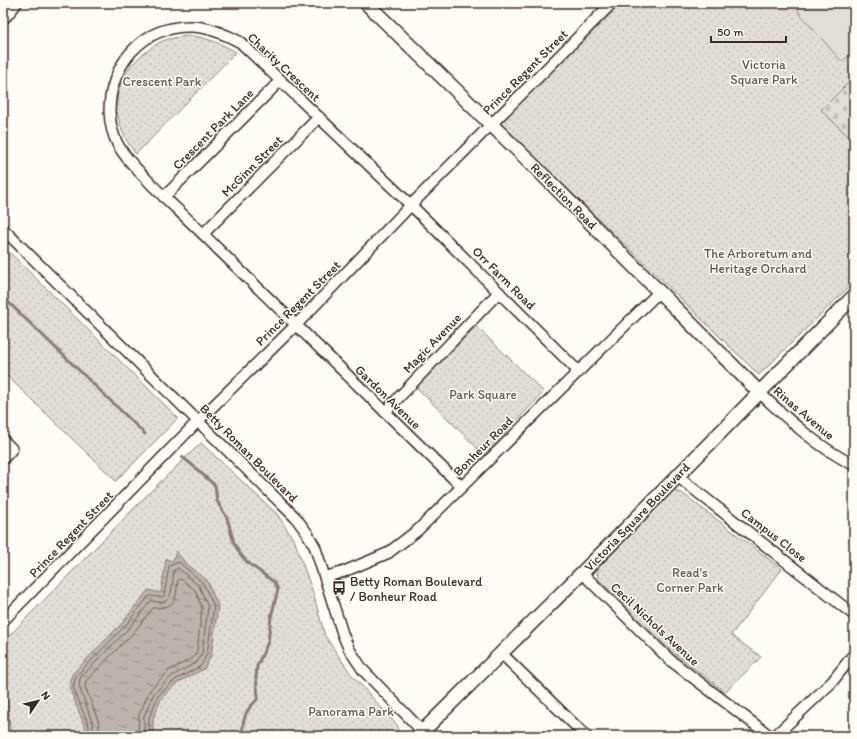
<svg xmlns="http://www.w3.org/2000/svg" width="857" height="739" viewBox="0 0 857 739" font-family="Itim,sans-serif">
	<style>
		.cemetery { fill: url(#cemetery-stones); stroke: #8e847a }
		.park { fill: url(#park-dots); stroke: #8e847a }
		.pitch { fill: #e1ded7; stroke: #8e847a }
		.water { fill: url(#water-ripples); stroke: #887d74 }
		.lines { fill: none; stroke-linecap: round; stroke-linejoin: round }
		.shore { stroke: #6e6157; stroke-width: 1 }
		.stream { stroke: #887d74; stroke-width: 3 }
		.minor-casing { stroke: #3b2a1e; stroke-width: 13 }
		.tertiary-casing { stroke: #3b2a1e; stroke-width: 16 }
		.minor { stroke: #fdfcf7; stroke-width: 10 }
		.tertiary { stroke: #fdfcf7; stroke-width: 13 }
		.labels { text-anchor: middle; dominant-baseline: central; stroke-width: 3; stroke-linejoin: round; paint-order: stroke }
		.park-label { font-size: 13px; fill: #64574c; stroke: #fdfcf7 }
		.street-label { font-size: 13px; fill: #3b2a1e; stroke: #fdfcf7 }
		.poi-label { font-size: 13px; fill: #3b2a1e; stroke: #fdfcf7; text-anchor: start }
	</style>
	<defs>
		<pattern id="cemetery-stones" width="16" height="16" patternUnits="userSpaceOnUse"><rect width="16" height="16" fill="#e1ded7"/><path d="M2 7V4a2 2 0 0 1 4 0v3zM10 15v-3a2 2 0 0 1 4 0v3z" fill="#c2bfb8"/></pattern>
		<pattern id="park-dots" width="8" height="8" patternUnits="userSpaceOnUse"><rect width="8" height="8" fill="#e1ded7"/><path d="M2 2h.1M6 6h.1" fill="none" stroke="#c2bfb8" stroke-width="1.8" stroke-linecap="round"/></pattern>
		<pattern id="water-ripples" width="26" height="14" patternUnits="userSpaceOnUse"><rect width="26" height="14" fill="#bbb4ad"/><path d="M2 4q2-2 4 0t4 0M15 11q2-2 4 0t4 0" fill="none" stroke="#99938c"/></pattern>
	</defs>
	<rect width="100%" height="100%" fill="#fdfcf7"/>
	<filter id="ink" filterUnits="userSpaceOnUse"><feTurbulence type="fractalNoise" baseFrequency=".025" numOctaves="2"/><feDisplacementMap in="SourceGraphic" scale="8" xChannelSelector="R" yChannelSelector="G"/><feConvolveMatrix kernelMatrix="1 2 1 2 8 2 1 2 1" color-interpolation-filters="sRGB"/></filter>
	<g filter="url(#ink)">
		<!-- cemetery -->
		<polygon class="cemetery" points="854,77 854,142 821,110"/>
		<!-- park -->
		<g class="park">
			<polygon points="622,3 854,3 854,77 821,110 854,142 854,282 759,375 500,123"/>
			<path d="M 194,36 C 210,39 222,44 236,52 L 136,154 C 110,122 109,81 143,54 C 151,48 159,41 169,39 C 177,37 185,36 194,36 Z"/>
			<polygon points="3,246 178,418 116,481 3,372"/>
			<polygon points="476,326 544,392 484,455 416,387"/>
			<polygon points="201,443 277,514 295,542 313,593 325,636 351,674 398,726 398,736 11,736 7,700 3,695 3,642 151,491"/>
			<polygon points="674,491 682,493 782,569 731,635 761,657 725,692 672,652 598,579 597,572 599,567 668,494"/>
		</g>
		<!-- pitch -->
		<polygon class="pitch" points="795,3 854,3 854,50 842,62 800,14"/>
		<!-- water -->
		<polygon class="water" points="176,551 187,565 207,580 218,606 211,656 204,669 177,683 161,699 153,719 153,736 84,736 85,727 69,687 72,674 123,622 148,590 161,593 166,559 173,561"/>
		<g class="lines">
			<!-- shore -->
			<g class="shore">
				<polyline points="88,736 89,726 73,687 76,676 126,625 149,596 161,597 164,596 169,566 179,562 203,583 214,606 207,654 201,666 175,680 158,696 149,718 149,736"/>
				<path d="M 93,736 L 93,724 L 79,686 L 80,678 L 129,628 L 151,601 C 155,601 160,603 164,602 C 174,598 172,579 174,570 L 178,568 L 199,586 L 208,607 L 202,653 L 197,662 L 172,676 L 154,693 L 144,716 L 144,736"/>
				<path d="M 99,736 L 99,723 L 85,686 L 86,681 L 134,632 L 153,608 C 177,607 175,602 178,580 L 181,579 L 195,590 L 202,608 L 197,651 L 193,658 L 168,671 L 150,690 L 139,715 L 138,736"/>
			</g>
			<!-- stream -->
			<g class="stream">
				<polyline points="3,297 145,434"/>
				<path d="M 182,457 C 195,466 203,476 215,485 L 217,501 L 227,518 L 234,543 L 240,554 L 248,563 L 274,582 L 278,589 L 271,617 L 268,642 L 257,666 L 256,677 L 258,697 C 257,702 253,703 250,707 C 243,716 243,725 242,736"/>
			</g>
			<defs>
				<g id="minor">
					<polyline points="164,197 281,80"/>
					<polyline points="3,229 296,518 307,533 315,547 343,635 349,649 363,670 423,732"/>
					<polyline points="203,234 319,117"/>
					<path d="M 759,392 C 787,419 819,448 854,465"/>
					<polyline points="385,412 499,292"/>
					<polyline points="3,440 12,449 3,459"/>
					<polyline points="677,476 854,615"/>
					<path d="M 461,486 C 380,407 300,328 218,249 C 197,227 174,207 152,185 C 140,172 127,161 118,145 C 97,105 117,49 159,32 C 189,21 212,27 240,42 L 419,213 L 578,371"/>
					<polyline points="582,573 670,660 770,736"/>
					<polyline points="325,577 343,572 388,553 418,530 659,292"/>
					<polyline points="3,621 198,421 297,324 411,205 612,3"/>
					<polyline points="501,653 586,736"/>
					<polyline points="775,736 832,682 854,654"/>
				</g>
				<g id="tertiary">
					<polyline points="366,3 536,168 759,392"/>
					<polyline points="3,17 7,13 15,3"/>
					<polyline points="418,736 614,541 854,296"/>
				</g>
			</defs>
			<!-- minor casing -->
			<use href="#minor" class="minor-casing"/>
			<!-- tertiary casing -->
			<use href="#tertiary" class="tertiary-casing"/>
			<!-- minor -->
			<use href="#minor" class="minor"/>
			<!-- tertiary -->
			<use href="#tertiary" class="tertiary"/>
		</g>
	</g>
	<!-- icons -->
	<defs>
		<symbol id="bus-bare" viewBox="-9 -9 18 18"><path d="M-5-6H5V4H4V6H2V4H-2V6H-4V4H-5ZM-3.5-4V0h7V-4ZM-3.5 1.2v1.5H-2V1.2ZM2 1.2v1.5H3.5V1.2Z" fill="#3b2a1e" stroke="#fdfcf7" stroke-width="2.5" paint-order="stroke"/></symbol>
	</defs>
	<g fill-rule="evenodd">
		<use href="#bus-bare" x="329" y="578" width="20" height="20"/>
	</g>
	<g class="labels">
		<!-- park labels -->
		<g class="park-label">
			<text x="764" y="64">Victoria<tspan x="764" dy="15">Square Park</tspan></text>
			<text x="162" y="81">Crescent Park</text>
			<text x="758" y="253">The Arboretum and<tspan x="758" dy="15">Heritage Orchard</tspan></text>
			<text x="483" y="394">Park Square</text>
			<text x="690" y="572">Read's<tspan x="690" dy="15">Corner Park</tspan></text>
			<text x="351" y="711">Panorama Park</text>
		</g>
		<!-- street labels -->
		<g class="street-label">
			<text transform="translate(284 67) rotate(43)">Charity Crescent</text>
			<text transform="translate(525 72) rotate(-45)">Prince Regent Street</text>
			<text transform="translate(213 129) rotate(-45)">Crescent Park Lane</text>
			<text transform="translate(252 166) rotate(-45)">McGinn Street</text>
			<text transform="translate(564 196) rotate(45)">Reflection Road</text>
			<text transform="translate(504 278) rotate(45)">Orr Farm Road</text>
			<text transform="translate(298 303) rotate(-45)">Prince Regent Street</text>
			<text transform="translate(432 343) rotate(-46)">Magic Avenue</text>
			<text transform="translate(388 397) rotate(44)">Gardon Avenue</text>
			<text transform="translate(804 413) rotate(40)">Rinas Avenue</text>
			<text transform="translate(483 446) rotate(-45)">Bonheur Road</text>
			<text transform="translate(249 453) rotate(45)">Betty Roman Boulevard</text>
			<text transform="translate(637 517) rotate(-46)">Victoria Square Boulevard</text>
			<text transform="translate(71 534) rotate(-46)">Prince Regent Street</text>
			<text transform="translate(774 535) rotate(38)">Campus Close</text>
			<text transform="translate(655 624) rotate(43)">Cecil Nichols Avenue</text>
		</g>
		<!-- poi labels -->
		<g class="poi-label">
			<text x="350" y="581">Betty Roman Boulevard<tspan x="350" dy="15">/ Bonheur Road</tspan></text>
		</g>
	</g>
	<!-- margin -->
	<rect width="857" height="739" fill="none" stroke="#fdfcf7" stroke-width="16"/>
	<rect x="8" y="8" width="841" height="723" fill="none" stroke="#3b2a1e" stroke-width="1.5" filter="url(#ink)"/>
	<!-- north arrow -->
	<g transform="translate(38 701) rotate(55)" stroke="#fdfcf7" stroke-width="3" paint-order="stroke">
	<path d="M0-3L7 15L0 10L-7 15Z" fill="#3b2a1e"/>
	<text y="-6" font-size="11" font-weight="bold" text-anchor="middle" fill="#3b2a1e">N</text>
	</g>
	<!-- scale -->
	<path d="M711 36v6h75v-6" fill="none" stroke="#3b2a1e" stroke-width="2"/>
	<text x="717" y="36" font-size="12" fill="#3b2a1e" stroke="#fdfcf7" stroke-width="3" paint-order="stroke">50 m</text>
</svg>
